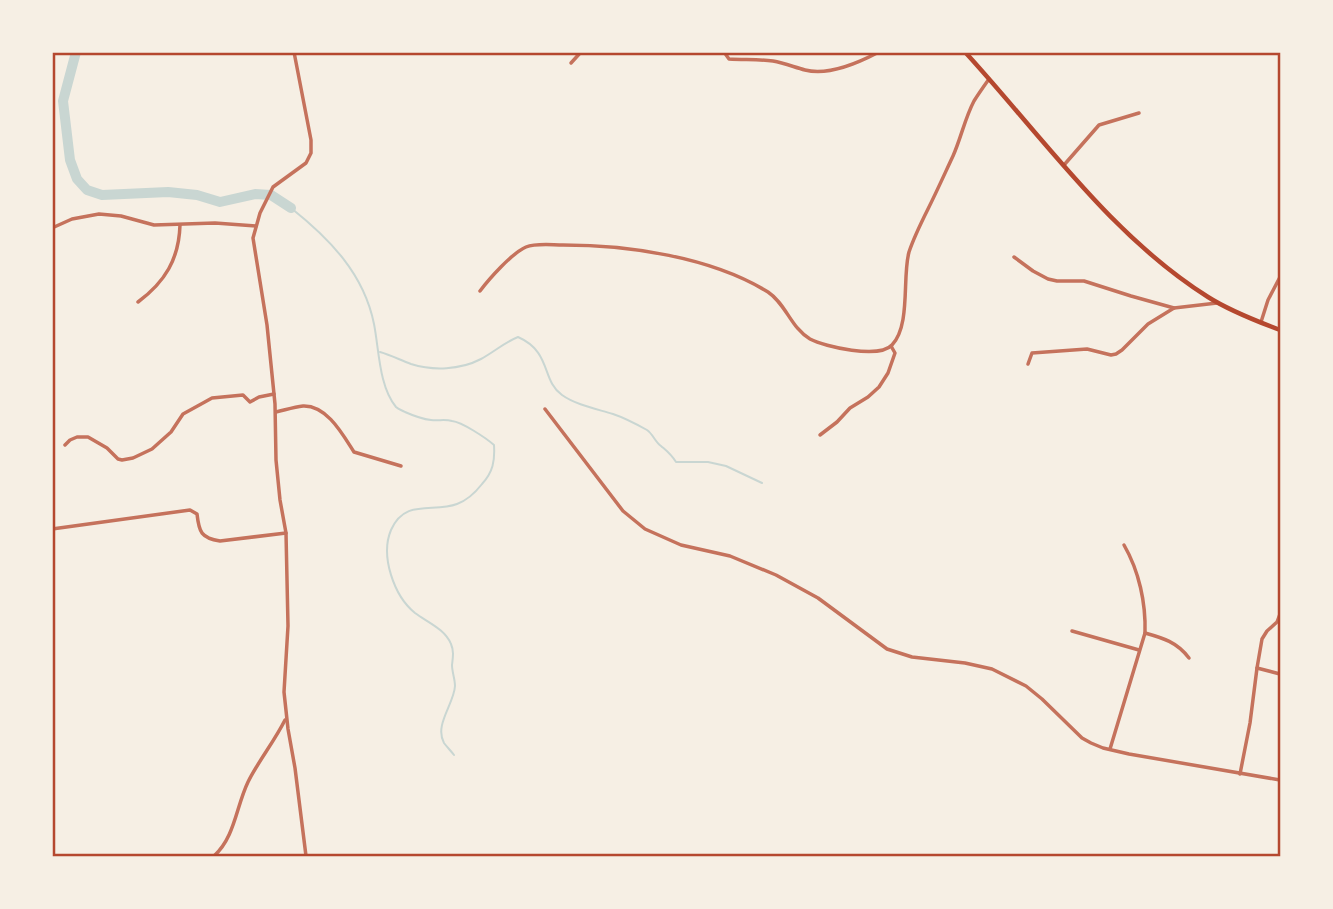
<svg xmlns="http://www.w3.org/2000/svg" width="1333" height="909" viewBox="0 0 1333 909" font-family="Cabin,sans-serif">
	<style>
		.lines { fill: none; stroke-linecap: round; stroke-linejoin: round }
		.stream { stroke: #c9d6d2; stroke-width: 2 }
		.river { stroke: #c9d6d2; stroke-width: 10 }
		.minor { stroke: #c5725c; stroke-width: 3.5 }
		.tertiary { stroke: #c5725c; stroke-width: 3.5 }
		.secondary { stroke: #b5482f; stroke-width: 4.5 }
		.neatline { fill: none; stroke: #b5482f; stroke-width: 2.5 }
	</style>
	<rect width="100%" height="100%" fill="#f6efe4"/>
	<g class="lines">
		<!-- stream -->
		<g class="stream">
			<path d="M 291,208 C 330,239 364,274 374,324 C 379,349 379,387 396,407 C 399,410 402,410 405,412 C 414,416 422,419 431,420 C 438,421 445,419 452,421 C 462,422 486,438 494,445 C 495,461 493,472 482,484 C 475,493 468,500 457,504 C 433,513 405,498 391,530 C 380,556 394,596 415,613 C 427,622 445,629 451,644 C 454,651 453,657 452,665 C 452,672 455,679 455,686 C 454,704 434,725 444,743 C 447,747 451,751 454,755"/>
			<path d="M 380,352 C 391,355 400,360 411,364 C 433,371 460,370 481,359 C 494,352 505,342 518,337 C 552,352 541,380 562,395 C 576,405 597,409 613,414 C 622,417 638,425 647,430 C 653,434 655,442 661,446 C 668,452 671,454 676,462 L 708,462 L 726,466 L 762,483"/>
		</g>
		<!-- river -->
		<polyline class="river" points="76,52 63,101 70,160 77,179 87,190 102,195 168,192 197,195 220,202 255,194 271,195 291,208"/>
		<!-- minor -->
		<g class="minor">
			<path d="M 724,52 L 729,59 C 744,60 758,59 773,61 C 784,63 794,67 805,70 C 829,76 858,63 879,52"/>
			<polyline points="571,63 581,52"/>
			<polyline points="1064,165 1099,125 1139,113"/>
			<polyline points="52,228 72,219 99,214 121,216 154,225 215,223 256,226"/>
			<polyline points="1014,257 1033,271 1048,279 1057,281 1084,281 1131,296 1174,308"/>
			<path d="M 480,291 C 489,279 512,253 526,247 C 536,243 551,245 563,245 C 629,245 711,257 768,292 C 786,304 791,328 810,339 C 825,347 879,359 892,345 C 911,325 902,277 909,252 C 914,237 921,223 928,209 C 937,191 945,173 953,156 C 961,138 965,118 974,101 C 979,93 984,86 989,79"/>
			<path d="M 138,302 C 165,282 179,259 180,225"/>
			<polyline points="1028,364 1032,353 1087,349 1111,355 1116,354 1122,350 1148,324 1174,308 1217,303"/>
			<polyline points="545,409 623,511 645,529 681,545 730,556 776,575 818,598 887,649 912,657 965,663 992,669 1026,686 1042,699 1082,738 1091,743 1103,748 1129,754 1280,780"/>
			<path d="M 276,412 C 285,410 294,407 303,406 C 327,405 343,435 354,452 L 401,466"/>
			<polyline points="820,435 837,422 850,408 868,397 879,387 888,373 895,353 891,346"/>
			<polyline points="65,445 70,440 77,437 88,437 107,448 118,459 122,460 133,458 152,449 171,432 183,414 203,403 212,398 243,395 250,402 259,397 274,394"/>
			<path d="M 52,529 L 190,510 L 197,514 C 199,532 201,538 220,541 L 286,533"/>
			<polyline points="1072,631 1139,650"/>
			<path d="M 1145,633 C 1163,638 1177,642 1189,658"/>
			<polyline points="1257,668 1280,674"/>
			<path d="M 1110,749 L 1145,633 C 1146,603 1139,571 1124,545"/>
			<polyline points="1240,774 1250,723 1257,668 1262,639 1267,631 1277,622 1280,614"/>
		</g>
		<!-- tertiary -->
		<g class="tertiary">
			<polyline points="294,52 311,140 311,153 306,163 273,187 260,213 253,238 267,325 275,404 276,460 280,500 286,533 288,626 284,692 288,729 295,768 306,856"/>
			<polyline points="1261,322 1268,300 1280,277"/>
			<path d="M 214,856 C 235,837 236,807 248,782 C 259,760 274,742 285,720"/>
		</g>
		<!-- secondary -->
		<path class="secondary" d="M 965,52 C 1042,136 1111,236 1208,297 C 1230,311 1256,321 1280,330"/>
	</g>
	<!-- border -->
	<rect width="1333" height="909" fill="none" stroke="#f6efe4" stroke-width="108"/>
	<rect x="54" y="54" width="1225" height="801" class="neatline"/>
</svg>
